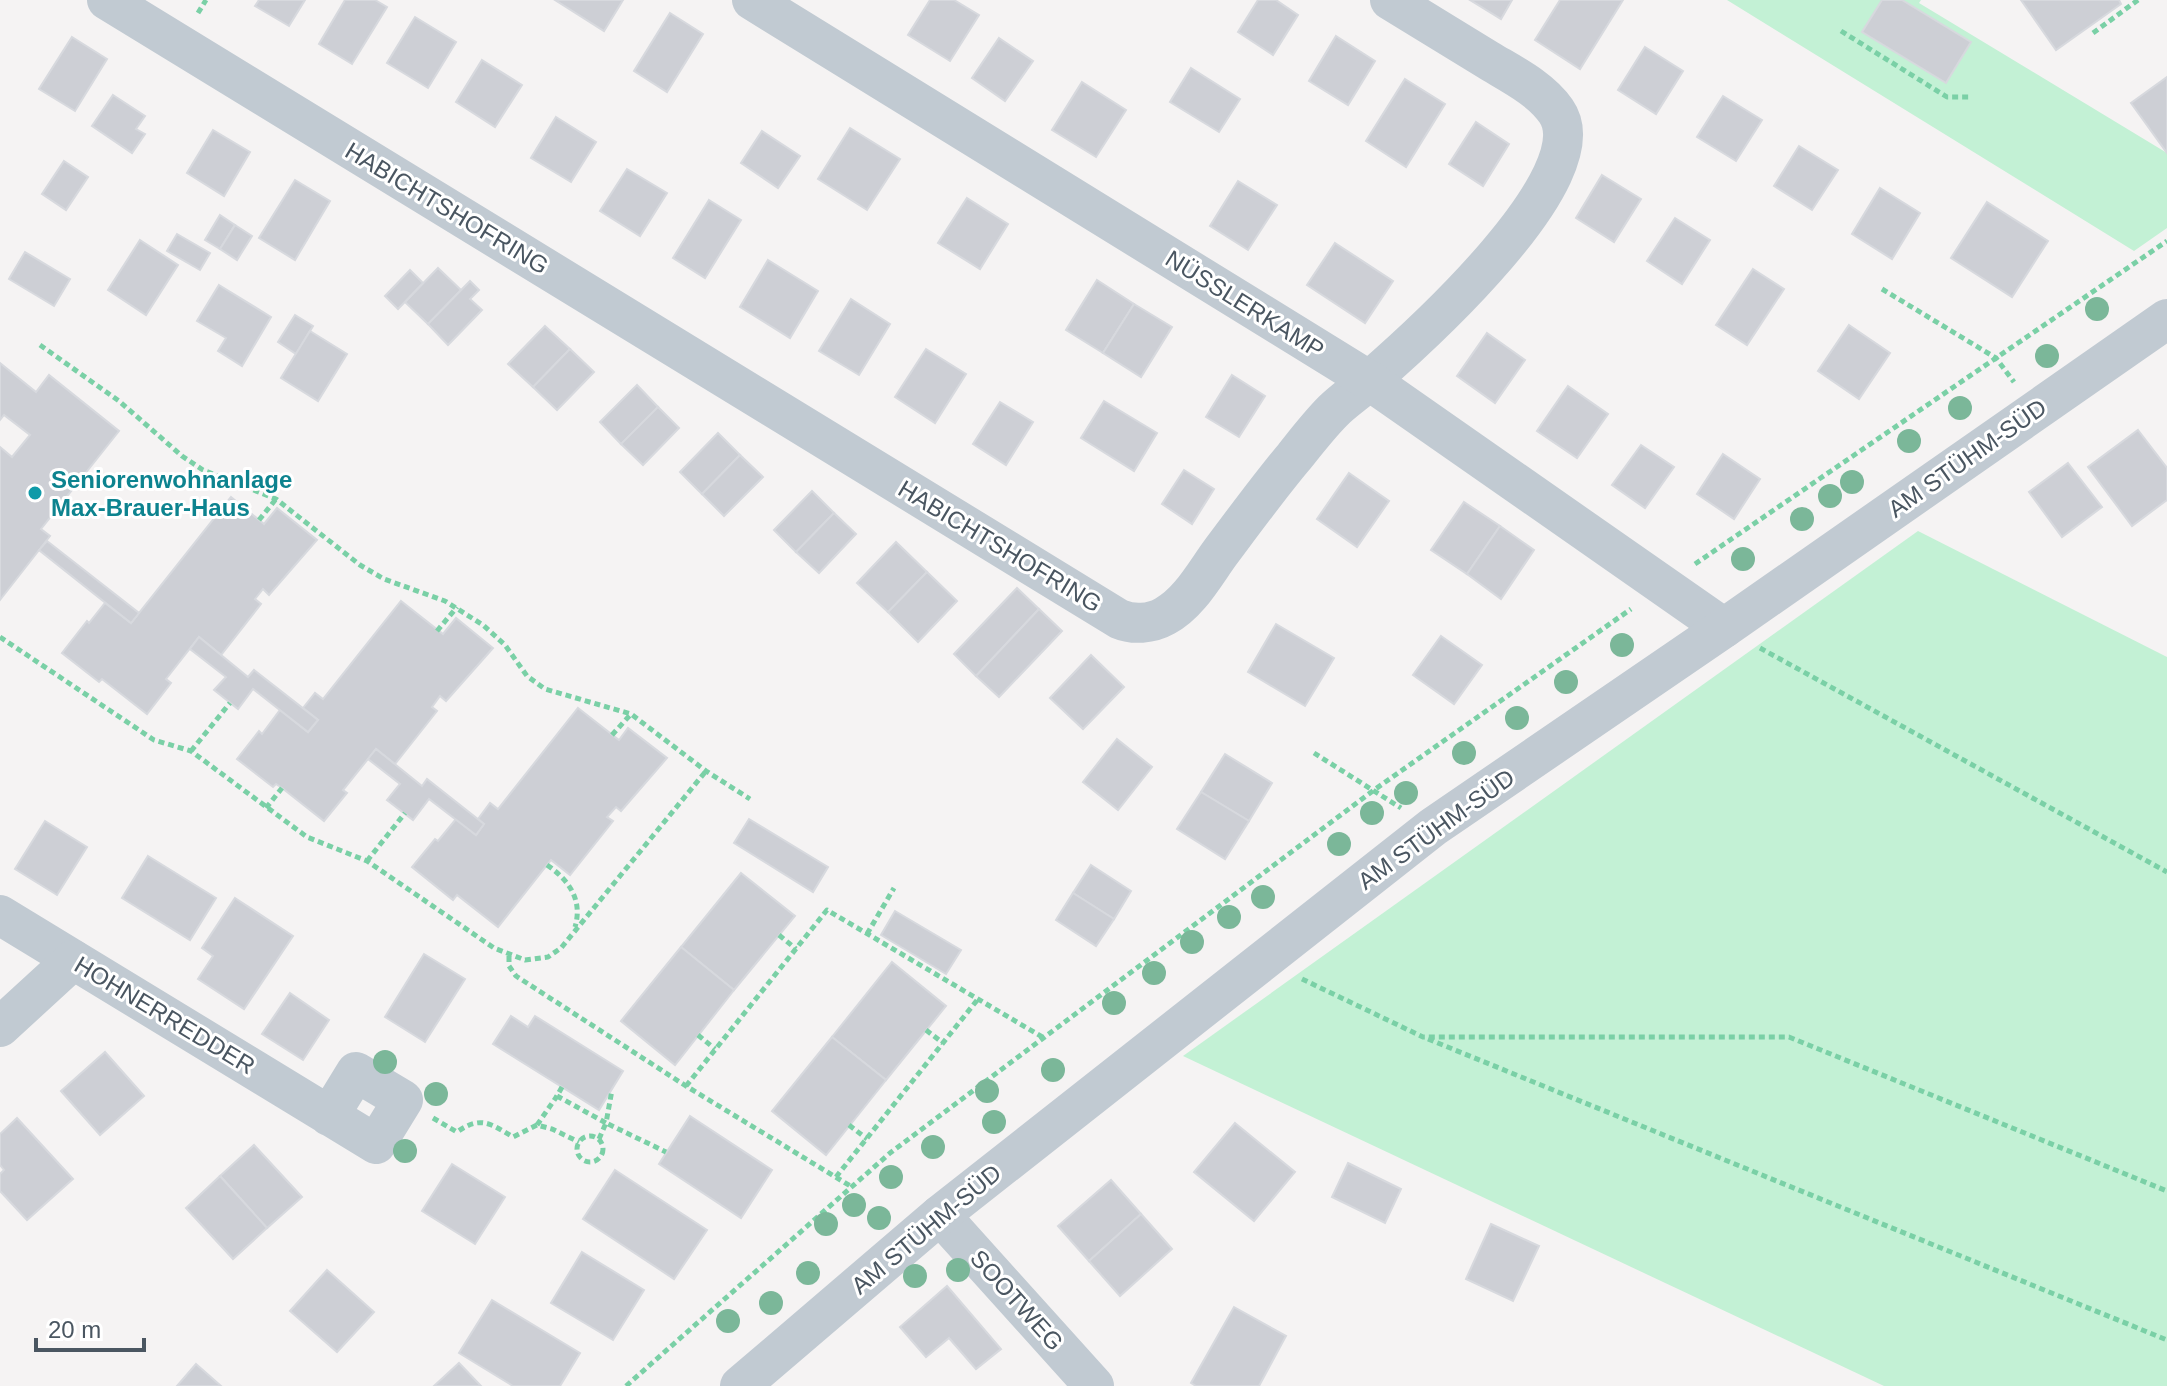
<svg xmlns="http://www.w3.org/2000/svg" width="2167" height="1386" viewBox="0 0 2167 1386" font-family="Helvetica,sans-serif">
	<style>
		.green { fill: #c3f1d5 }
		.building { fill: #cdcfd5; stroke: #d7d9de; stroke-width: 2 }
		.lines { fill: none; stroke-linecap: round; stroke-linejoin: round }
		.path { stroke: #7ad0a6; stroke-width: 5; stroke-dasharray: 6 4; stroke-linecap: butt }
		.minor { stroke: #c1cad2; stroke-width: 40 }
		.tree { fill: #7bb799 }
		.culture-dot { fill: #0f9aa8; stroke: #fff; stroke-width: 3 }
		.labels { text-anchor: middle; dominant-baseline: central; stroke-width: 6; stroke-linejoin: round; paint-order: stroke }
		.street-label { font-size: 24px; fill: #4a5661; stroke: #fff }
		.culture-label { font-size: 24px; font-weight: bold; fill: #0d838f; stroke: #fff; text-anchor: start }
	</style>
	<rect width="100%" height="100%" fill="#f5f3f3"/>
	<!-- green -->
	<g class="green">
		<polygon points="1727,0 1921,0 1919,3 2167,153 2167,228 2134,251"/>
		<polygon points="1918,531 2167,657 2167,1386 1884,1386 1183,1056"/>
	</g>
	<!-- building -->
	<g class="building">
		<polygon points="259,0 305,0 289,26 255,6"/>
		<polygon points="345,0 375,0 387,7 352,64 319,44"/>
		<polygon points="555,0 623,0 604,31"/>
		<polygon points="930,0 954,0 979,15 950,61 908,35"/>
		<polygon points="1258,0 1276,0 1298,15 1273,55 1238,32"/>
		<polygon points="1470,0 1512,0 1501,19"/>
		<polygon points="1560,0 1623,0 1580,69 1535,40"/>
		<polygon points="1882,0 1902,0 1971,42 1946,83 1862,32"/>
		<polygon points="2021,0 2119,0 2121,4 2056,50"/>
		<polygon points="670,13 703,34 667,92 634,71"/>
		<polygon points="415,17 456,42 428,88 387,63"/>
		<polygon points="1336,36 1375,61 1348,105 1309,81"/>
		<polygon points="72,37 107,59 75,111 39,89"/>
		<polygon points="999,38 1033,61 1005,101 972,78"/>
		<polygon points="1645,47 1683,71 1656,114 1618,90"/>
		<polygon points="482,60 522,85 495,127 456,102"/>
		<polygon points="1191,68 1240,99 1219,132 1170,102"/>
		<polygon points="2167,77 2167,153 2131,103"/>
		<polygon points="1405,79 1445,104 1406,167 1366,141"/>
		<polygon points="1082,82 1126,110 1096,157 1052,130"/>
		<polygon points="113,95 145,116 136,129 145,134 132,153 92,126"/>
		<polygon points="1723,96 1762,120 1736,161 1697,137"/>
		<polygon points="556,117 596,142 571,182 531,158"/>
		<polygon points="1476,122 1509,144 1483,186 1449,164"/>
		<polygon points="850,128 900,159 867,210 818,179"/>
		<polygon points="213,130 250,152 224,196 187,173"/>
		<polygon points="762,131 800,156 778,188 741,163"/>
		<polygon points="1799,146 1838,170 1812,210 1774,186"/>
		<polygon points="64,161 88,177 66,210 42,194"/>
		<polygon points="627,169 667,193 640,236 600,211"/>
		<polygon points="1602,175 1641,199 1614,242 1576,218"/>
		<polygon points="295,180 330,201 295,260 259,238"/>
		<polygon points="1238,181 1277,205 1248,250 1210,226"/>
		<polygon points="1880,188 1920,213 1892,259 1852,234"/>
		<polygon points="967,198 1008,224 980,269 938,243"/>
		<polygon points="709,200 741,220 705,278 673,258"/>
		<polygon points="1987,202 2048,241 2012,297 1951,258"/>
		<polygon points="220,215 235,225 220,249 205,240"/>
		<polygon points="1675,218 1710,240 1682,284 1647,261"/>
		<polygon points="235,225 252,236 237,260 220,249"/>
		<polygon points="177,234 210,253 200,270 167,251"/>
		<polygon points="140,240 178,265 146,315 108,290"/>
		<polygon points="1335,243 1393,281 1365,323 1307,285"/>
		<polygon points="25,252 70,279 54,306 9,279"/>
		<polygon points="768,260 818,291 790,338 740,307"/>
		<polygon points="438,268 461,290 428,324 405,302"/>
		<polygon points="1753,269 1784,289 1747,345 1716,325"/>
		<polygon points="410,270 423,283 398,309 385,296"/>
		<polygon points="1097,280 1134,304 1103,353 1066,330"/>
		<polygon points="470,281 479,290 470,299 482,310 448,345 428,324"/>
		<polygon points="219,285 271,317 242,366 218,351 226,338 197,321"/>
		<polygon points="851,299 890,324 859,375 819,351"/>
		<polygon points="1134,304 1172,327 1141,377 1103,353"/>
		<polygon points="295,315 313,326 296,354 278,342"/>
		<polygon points="1849,325 1890,353 1859,399 1818,371"/>
		<polygon points="545,326 570,349 533,387 508,364"/>
		<polygon points="310,331 347,354 318,401 281,378"/>
		<polygon points="1487,333 1525,360 1495,403 1457,376"/>
		<polygon points="570,349 594,372 557,410 533,387"/>
		<polygon points="926,349 966,374 935,423 895,397"/>
		<polygon points="0,363 36,392 49,375 119,431 41,529 50,536 0,600 0,447 12,457 30,435 4,415 0,420"/>
		<polygon points="1232,375 1265,396 1239,437 1206,417"/>
		<polygon points="637,385 658,407 621,444 600,422"/>
		<polygon points="1568,386 1608,414 1577,458 1537,431"/>
		<polygon points="1104,401 1157,433 1134,471 1081,438"/>
		<polygon points="1000,402 1033,422 1006,465 973,444"/>
		<polygon points="658,407 679,428 643,465 621,444"/>
		<polygon points="2138,430 2167,468 2167,500 2132,526 2088,467"/>
		<polygon points="718,433 740,455 702,494 680,472"/>
		<polygon points="1641,445 1674,467 1645,508 1612,485"/>
		<polygon points="1723,454 1760,479 1734,519 1697,494"/>
		<polygon points="740,455 763,477 724,516 702,494"/>
		<polygon points="2068,463 2102,507 2062,537 2029,492"/>
		<polygon points="1184,470 1214,489 1192,524 1162,504"/>
		<polygon points="1349,473 1389,501 1357,547 1317,519"/>
		<polygon points="812,491 834,513 796,552 774,530"/>
		<polygon points="231,497 264,524 277,508 317,540 269,595 263,589 255,599 261,604 221,655 199,637 166,679 171,683 147,714 102,679 99,682 62,653 87,621 89,623 105,603 131,623"/>
		<polygon points="1464,502 1500,526 1467,574 1431,550"/>
		<polygon points="834,513 856,534 819,573 796,552"/>
		<polygon points="1500,526 1534,550 1501,599 1467,574"/>
		<polygon points="47,541 139,613 131,623 39,550"/>
		<polygon points="896,542 927,572 888,612 857,583"/>
		<polygon points="927,572 957,601 918,642 888,612"/>
		<polygon points="1017,588 1039,609 976,676 954,654"/>
		<polygon points="401,601 443,634 456,618 493,648 446,701 440,696 432,707 437,711 395,764 376,749 343,790 347,793 324,821 282,788 276,784 273,787 237,759 259,731 262,734 280,710 308,732 318,720 303,708 315,693 323,699"/>
		<polygon points="1039,609 1062,631 999,697 976,676"/>
		<polygon points="1276,624 1334,658 1305,706 1248,672"/>
		<polygon points="1441,636 1482,665 1454,704 1413,675"/>
		<polygon points="199,637 248,677 254,670 318,720 308,732 253,689 238,709 214,690 226,677 190,649"/>
		<polygon points="1091,655 1124,687 1083,729 1050,698"/>
		<polygon points="578,708 619,740 628,728 667,758 621,811 616,807 607,817 613,821 570,875 551,860 498,927 457,895 453,900 412,867 435,839 438,841 456,819 476,835 484,824 478,819 490,803 498,809"/>
		<polygon points="1117,739 1152,767 1118,810 1083,782"/>
		<polygon points="376,749 422,786 427,779 484,824 476,835 429,799 413,820 387,800 400,784 368,759"/>
		<polygon points="1225,754 1272,783 1249,821 1201,792"/>
		<polygon points="1201,792 1249,821 1225,859 1177,829"/>
		<polygon points="749,819 828,867 813,892 734,843"/>
		<polygon points="45,821 87,847 57,895 15,869"/>
		<polygon points="148,856 216,898 190,940 122,898"/>
		<polygon points="1091,865 1131,891 1114,919 1073,893"/>
		<polygon points="741,873 795,916 734,990 681,947"/>
		<polygon points="1073,893 1114,919 1096,946 1056,920"/>
		<polygon points="235,898 293,936 244,1009 198,979 213,956 202,948"/>
		<polygon points="895,911 961,950 946,974 881,935"/>
		<polygon points="681,947 734,990 675,1065 621,1021"/>
		<polygon points="424,954 465,979 425,1042 385,1017"/>
		<polygon points="892,962 946,1006 886,1080 832,1037"/>
		<polygon points="290,993 329,1020 303,1060 262,1034"/>
		<polygon points="511,1016 528,1027 535,1016 623,1071 599,1110 493,1044"/>
		<polygon points="832,1037 886,1080 826,1155 772,1111"/>
		<polygon points="105,1052 144,1096 100,1135 61,1091"/>
		<polygon points="690,1116 772,1170 741,1218 659,1164"/>
		<polygon points="17,1118 73,1179 27,1220 0,1191 0,1174 4,1170 0,1165 0,1134"/>
		<polygon points="1235,1123 1295,1172 1254,1221 1194,1172"/>
		<polygon points="254,1145 302,1197 267,1228 220,1176"/>
		<polygon points="1348,1163 1401,1189 1385,1223 1332,1197"/>
		<polygon points="452,1164 505,1197 475,1244 422,1211"/>
		<polygon points="615,1170 707,1230 674,1279 583,1219"/>
		<polygon points="220,1176 267,1228 233,1259 186,1208"/>
		<polygon points="1111,1180 1141,1214 1089,1261 1058,1226"/>
		<polygon points="1141,1214 1172,1249 1120,1296 1089,1261"/>
		<polygon points="1491,1224 1539,1246 1513,1301 1466,1279"/>
		<polygon points="582,1252 644,1290 613,1340 551,1303"/>
		<polygon points="327,1270 374,1312 337,1352 290,1311"/>
		<polygon points="947,1286 1001,1349 976,1369 949,1338 926,1357 900,1327"/>
		<polygon points="492,1300 580,1353 560,1386 513,1386 459,1353"/>
		<polygon points="1234,1307 1286,1336 1259,1386 1196,1386 1191,1383"/>
		<polygon points="459,1363 481,1386 434,1386"/>
		<polygon points="196,1364 221,1386 177,1386"/>
	</g>
	<g class="lines">
		<!-- path -->
		<g class="path">
			<polyline points="198,13 206,0"/>
			<polyline points="1841,31 1947,97 1969,97"/>
			<polyline points="2093,33 2138,0"/>
			<polyline points="1882,289 1996,358 2014,382"/>
			<polyline points="40,345 119,401 182,456 203,470 276,499 360,565 384,579 445,601 483,625 505,645 527,676 545,689 631,714 706,771 750,799"/>
			<polyline points="259,520 276,499"/>
			<polyline points="1695,564 2167,241"/>
			<polyline points="437,631 457,607"/>
			<polyline points="0,637 154,740 191,751 307,837 367,861 494,948 525,960 548,957 561,948 706,771"/>
			<polyline points="1760,648 2167,872"/>
			<polyline points="612,735 631,714"/>
			<polyline points="191,751 230,703"/>
			<polyline points="1314,753 1401,808"/>
			<polyline points="266,808 282,788"/>
			<polyline points="367,861 405,813"/>
			<path d="M 547,865 C 569,880 583,900 575,927"/>
			<polyline points="867,934 894,888"/>
			<polyline points="779,935 796,949"/>
			<polyline points="509,956 509,966 516,976 686,1086 852,1187"/>
			<polyline points="1302,979 1423,1037 1789,1037 2167,1191"/>
			<polyline points="926,1030 943,1043"/>
			<polyline points="698,1035 715,1049"/>
			<polyline points="1428,1039 2167,1340"/>
			<polyline points="686,1086 827,910 1044,1038"/>
			<polyline points="562,1087 557,1096 606,1123 612,1090"/>
			<path d="M 433,1118 L 457,1132 C 481,1115 491,1124 513,1137 L 537,1125 L 552,1129 L 579,1142"/>
			<polyline points="537,1125 557,1096"/>
			<polyline points="849,1125 867,1139"/>
			<circle cx="590" cy="1149" r="13"/>
			<polyline points="599,1139 606,1123 666,1152"/>
			<polyline points="836,1177 978,999"/>
			<polyline points="626,1386 890,1153 1374,790 1631,609"/>
		</g>
		<!-- minor -->
		<g class="minor">
			<path d="M 107,0 L 1119,619 C 1133,625 1151,624 1165,616 C 1189,603 1204,575 1220,553 C 1244,521 1268,488 1294,457 C 1306,442 1319,425 1333,411 C 1344,400 1358,391 1370,380 C 1416,340 1601,175 1556,111 C 1540,88 1511,74 1488,60 C 1455,40 1423,20 1390,0"/>
			<polyline points="752,0 1370,381 1724,628"/>
			<path d="M 0,915 C 125,991 250,1068 376,1144 L 403,1100 L 356,1072 L 329,1116"/>
			<polyline points="0,1027 73,960"/>
			<polyline points="940,1215 1094,1386"/>
			<polyline points="740,1386 940,1215 1433,827 1724,628 2167,319"/>
		</g>
	</g>
	<!-- trees -->
	<g class="tree">
		<circle cx="2097" cy="309" r="12"/>
		<circle cx="2047" cy="356" r="12"/>
		<circle cx="1960" cy="408" r="12"/>
		<circle cx="1909" cy="441" r="12"/>
		<circle cx="1852" cy="482" r="12"/>
		<circle cx="1830" cy="496" r="12"/>
		<circle cx="1802" cy="519" r="12"/>
		<circle cx="1743" cy="559" r="12"/>
		<circle cx="1622" cy="645" r="12"/>
		<circle cx="1566" cy="682" r="12"/>
		<circle cx="1517" cy="718" r="12"/>
		<circle cx="1464" cy="753" r="12"/>
		<circle cx="1406" cy="793" r="12"/>
		<circle cx="1372" cy="813" r="12"/>
		<circle cx="1339" cy="844" r="12"/>
		<circle cx="1263" cy="897" r="12"/>
		<circle cx="1229" cy="917" r="12"/>
		<circle cx="1192" cy="942" r="12"/>
		<circle cx="1154" cy="973" r="12"/>
		<circle cx="1114" cy="1003" r="12"/>
		<circle cx="385" cy="1062" r="12"/>
		<circle cx="1053" cy="1070" r="12"/>
		<circle cx="987" cy="1091" r="12"/>
		<circle cx="436" cy="1094" r="12"/>
		<circle cx="994" cy="1122" r="12"/>
		<circle cx="933" cy="1147" r="12"/>
		<circle cx="405" cy="1151" r="12"/>
		<circle cx="891" cy="1177" r="12"/>
		<circle cx="854" cy="1205" r="12"/>
		<circle cx="879" cy="1218" r="12"/>
		<circle cx="826" cy="1224" r="12"/>
		<circle cx="958" cy="1270" r="12"/>
		<circle cx="808" cy="1273" r="12"/>
		<circle cx="915" cy="1276" r="12"/>
		<circle cx="771" cy="1303" r="12"/>
		<circle cx="728" cy="1321" r="12"/>
	</g>
	<!-- markers -->
	<circle class="culture-dot" cx="35" cy="493" r="8"/>
	<g class="labels">
		<!-- street labels -->
		<g class="street-label">
			<text transform="translate(447 208) rotate(31)">HABICHTSHOFRING</text>
			<text transform="translate(1245 304) rotate(32)">NÜSSLERKAMP</text>
			<text transform="translate(1967 458) rotate(-35)">AM STÜHM-SÜD</text>
			<text transform="translate(1000 546) rotate(31)">HABICHTSHOFRING</text>
			<text transform="translate(1436 829) rotate(-36)">AM STÜHM-SÜD</text>
			<text transform="translate(165 1015) rotate(31)">HOHNERREDDER</text>
			<text transform="translate(926 1229) rotate(-40)">AM STÜHM-SÜD</text>
			<text transform="translate(1017 1300) rotate(48)">SOOTWEG</text>
		</g>
		<!-- culture labels -->
		<g class="culture-label">
			<text x="51" y="479">Seniorenwohnanlage<tspan x="51" dy="28">Max-Brauer-Haus</tspan></text>
		</g>
	</g>
	<!-- scale -->
	<path d="M36 1338v12h108v-12" fill="none" stroke="#4a5661" stroke-width="4"/>
	<text x="48" y="1338" font-size="24" fill="#4a5661" stroke="#ffffff" stroke-width="6" paint-order="stroke">20 m</text>
</svg>
